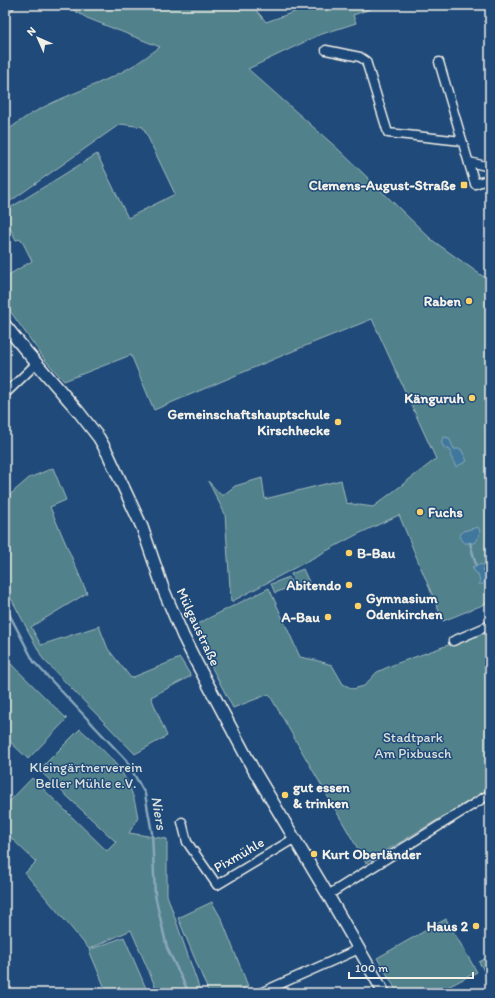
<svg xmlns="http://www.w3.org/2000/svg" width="495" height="998" viewBox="0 0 495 998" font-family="Itim,sans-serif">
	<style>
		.green { fill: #51818b; stroke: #a2b9ba }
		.water { fill: #41789d; stroke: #89a8bb }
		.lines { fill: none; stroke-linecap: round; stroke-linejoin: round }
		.stream { stroke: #89a8bb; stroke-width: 2.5 }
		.street-casing { stroke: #f4f1e8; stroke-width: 11 }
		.secondary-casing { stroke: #f4f1e8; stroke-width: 14 }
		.street { stroke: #1f4a7a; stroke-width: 8 }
		.secondary { stroke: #1f4a7a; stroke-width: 11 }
		.poi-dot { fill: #ffd166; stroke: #1f4a7a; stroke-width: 1.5 }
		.labels { text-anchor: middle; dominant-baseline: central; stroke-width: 3; stroke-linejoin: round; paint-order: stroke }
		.poi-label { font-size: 14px; font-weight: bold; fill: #f4f1e8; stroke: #1f4a7a; text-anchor: end }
		.street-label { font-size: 14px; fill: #f4f1e8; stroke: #1f4a7a }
		.park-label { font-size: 14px; fill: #dce0da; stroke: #1f4a7a }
		.water-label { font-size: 15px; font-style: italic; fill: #d9dfdd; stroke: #1f4a7a }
	</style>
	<rect width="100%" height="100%" fill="#1f4a7a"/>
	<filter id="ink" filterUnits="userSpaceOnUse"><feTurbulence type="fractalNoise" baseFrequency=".025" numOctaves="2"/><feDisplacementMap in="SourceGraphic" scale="8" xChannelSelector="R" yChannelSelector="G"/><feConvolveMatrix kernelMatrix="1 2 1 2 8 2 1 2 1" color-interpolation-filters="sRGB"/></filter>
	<g filter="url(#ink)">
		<!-- green -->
		<g class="green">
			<path d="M 65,5 L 252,5 L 266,22 L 314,5 L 382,5 L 353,15 L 356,23 L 319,35 L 248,69 L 338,149 L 432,240 L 481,275 L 490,280 L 490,602 L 443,621 L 399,515 L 356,535 L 231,602 L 225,514 L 208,481 L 222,496 L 235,486 L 262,478 L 265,499 L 341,480 L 346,503 L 373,507 L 436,459 L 372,319 L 305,346 L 154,410 L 131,355 L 64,381 L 45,360 L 5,304 L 5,277 L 32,261 L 21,239 L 16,240 L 5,218 L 5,211 L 97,154 L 128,218 L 175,194 L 143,127 L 120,124 L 5,205 L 5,133 C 40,101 89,91 129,68 C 140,62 150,54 160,47 L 87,18 Z"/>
			<polygon points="53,468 66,500 50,507 87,593 31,627 41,645 99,626 108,649 131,678 180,658 191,676 151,697 167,736 135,754 43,659 12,600 5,592 5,499 29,478"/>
			<polygon points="303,569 309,582 296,587 291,574"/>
			<polygon points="289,577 292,586 275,593 271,584"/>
			<polygon points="269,588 300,657 315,660 332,665 343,684 353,689 364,686 377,672 395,664 465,639 490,622 490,788 366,863 269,694 233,708 212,668 195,625"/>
			<polygon points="5,658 67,719 28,759 5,737"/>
			<path d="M 80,729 C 112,758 131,773 138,818 L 129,833 L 167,839 L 167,895 L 201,993 L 158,993 L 131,930 L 89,949 L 25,873 L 36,862 L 5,832 L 5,806 L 32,778 L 107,851 L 116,842 L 39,770 Z"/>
			<polygon points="212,902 222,920 248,986 234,993 209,993 178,918"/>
			<polygon points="446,919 477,972 444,989 431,993 398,993 377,958"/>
			<polygon points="124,937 148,993 107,993 89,950"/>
			<polygon points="490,956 490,981 479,962"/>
		</g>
		<!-- water -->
		<g class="water">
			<polygon points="444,437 449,438 454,449 461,449 467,461 456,467 450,455 452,453 449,449 445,449 441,442"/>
			<polygon points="478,527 480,531 479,536 474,543 464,543 461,540 460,535 463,531"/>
			<polygon points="481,564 484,567 482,570 487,573 490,572 490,578 483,584 478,584 480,581 478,574 475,572 472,567"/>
		</g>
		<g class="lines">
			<!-- stream -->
			<g class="stream">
				<polyline points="470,543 476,565"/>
				<polyline points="5,606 34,662 126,760 145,794 152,833 155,895 167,948 189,993"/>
			</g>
			<defs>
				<g id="street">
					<polyline points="5,8 10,5"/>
					<polyline points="326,50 360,57 366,61 388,133 462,141"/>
					<polyline points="439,62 475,184 490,179"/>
					<polyline points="469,162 490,167"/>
					<polyline points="5,394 37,363"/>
					<polyline points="453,641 488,626 490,629"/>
					<polyline points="182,822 187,842 217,885 295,838"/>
					<polyline points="328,895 490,794"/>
					<polyline points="260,993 359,949"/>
				</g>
				<polyline id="secondary" points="5,325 26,351 78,411 99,438 108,454 142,527 164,591 183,636 196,662 252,767 328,895 384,993"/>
			</defs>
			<!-- street casing -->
			<use href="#street" class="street-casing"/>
			<!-- secondary casing -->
			<use href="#secondary" class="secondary-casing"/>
			<!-- street -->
			<use href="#street" class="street"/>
			<!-- secondary -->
			<use href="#secondary" class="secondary"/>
		</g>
	</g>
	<!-- markers -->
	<g class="poi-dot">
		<rect x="460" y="181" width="8" height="8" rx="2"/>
		<circle cx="469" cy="301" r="4"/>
		<circle cx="472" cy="398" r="4"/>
		<circle cx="338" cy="422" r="4"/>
		<circle cx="420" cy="512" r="4"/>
		<circle cx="349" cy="553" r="4"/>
		<circle cx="349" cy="585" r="4"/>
		<circle cx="358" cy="606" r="4"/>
		<circle cx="328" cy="617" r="4"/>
		<circle cx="285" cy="795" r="4"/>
		<circle cx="314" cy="854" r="4"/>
		<circle cx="476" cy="926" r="4"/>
	</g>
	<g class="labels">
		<!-- poi labels -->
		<g class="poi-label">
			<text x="456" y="185">Clemens-August-Straße</text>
			<text x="461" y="301">Raben</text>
			<text x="464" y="398">Känguruh</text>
			<text x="330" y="414">Gemeinschaftshauptschule<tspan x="330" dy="16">Kirschhecke</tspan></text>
			<text x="428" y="512" text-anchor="start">Fuchs</text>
			<text x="357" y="553" text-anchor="start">B-Bau</text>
			<text x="341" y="585">Abitendo</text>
			<text x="366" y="598" text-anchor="start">Gymnasium<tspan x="366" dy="16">Odenkirchen</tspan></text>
			<text x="320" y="617">A-Bau</text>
			<text x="293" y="787" text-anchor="start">gut essen<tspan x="293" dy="16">&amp; trinken</tspan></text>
			<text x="322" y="854" text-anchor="start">Kurt Oberländer</text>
			<text x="468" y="926">Haus 2</text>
		</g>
		<!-- street labels -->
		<g class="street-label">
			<text transform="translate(198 627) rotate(65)">Mülgaustraße</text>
			<text transform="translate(239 855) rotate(-30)">Pixmühle</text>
		</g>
		<!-- park labels -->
		<g class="park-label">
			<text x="413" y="737">Stadtpark<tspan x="413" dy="16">Am Pixbusch</tspan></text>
			<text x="86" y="767">Kleingärtnerverein<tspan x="86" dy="16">Beller Mühle e.V.</tspan></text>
		</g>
		<!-- water labels -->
		<g class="water-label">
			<text transform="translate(159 813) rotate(80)">Niers</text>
		</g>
	</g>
	<!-- margin -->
	<rect width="495" height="998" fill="none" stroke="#1f4a7a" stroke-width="20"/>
	<rect x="10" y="10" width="475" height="978" fill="none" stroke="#f4f1e8" stroke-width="1.5" filter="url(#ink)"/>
	<!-- north arrow -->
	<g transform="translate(38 38) rotate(315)" stroke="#1f4a7a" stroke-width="3" paint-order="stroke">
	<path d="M0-3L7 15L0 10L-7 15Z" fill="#f4f1e8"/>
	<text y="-6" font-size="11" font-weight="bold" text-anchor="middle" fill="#f4f1e8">N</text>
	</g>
	<!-- scale -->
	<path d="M349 972v6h124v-6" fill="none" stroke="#f4f1e8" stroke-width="2"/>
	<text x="355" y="972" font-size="12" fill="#f4f1e8" stroke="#1f4a7a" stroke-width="3" paint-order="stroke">100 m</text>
</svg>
